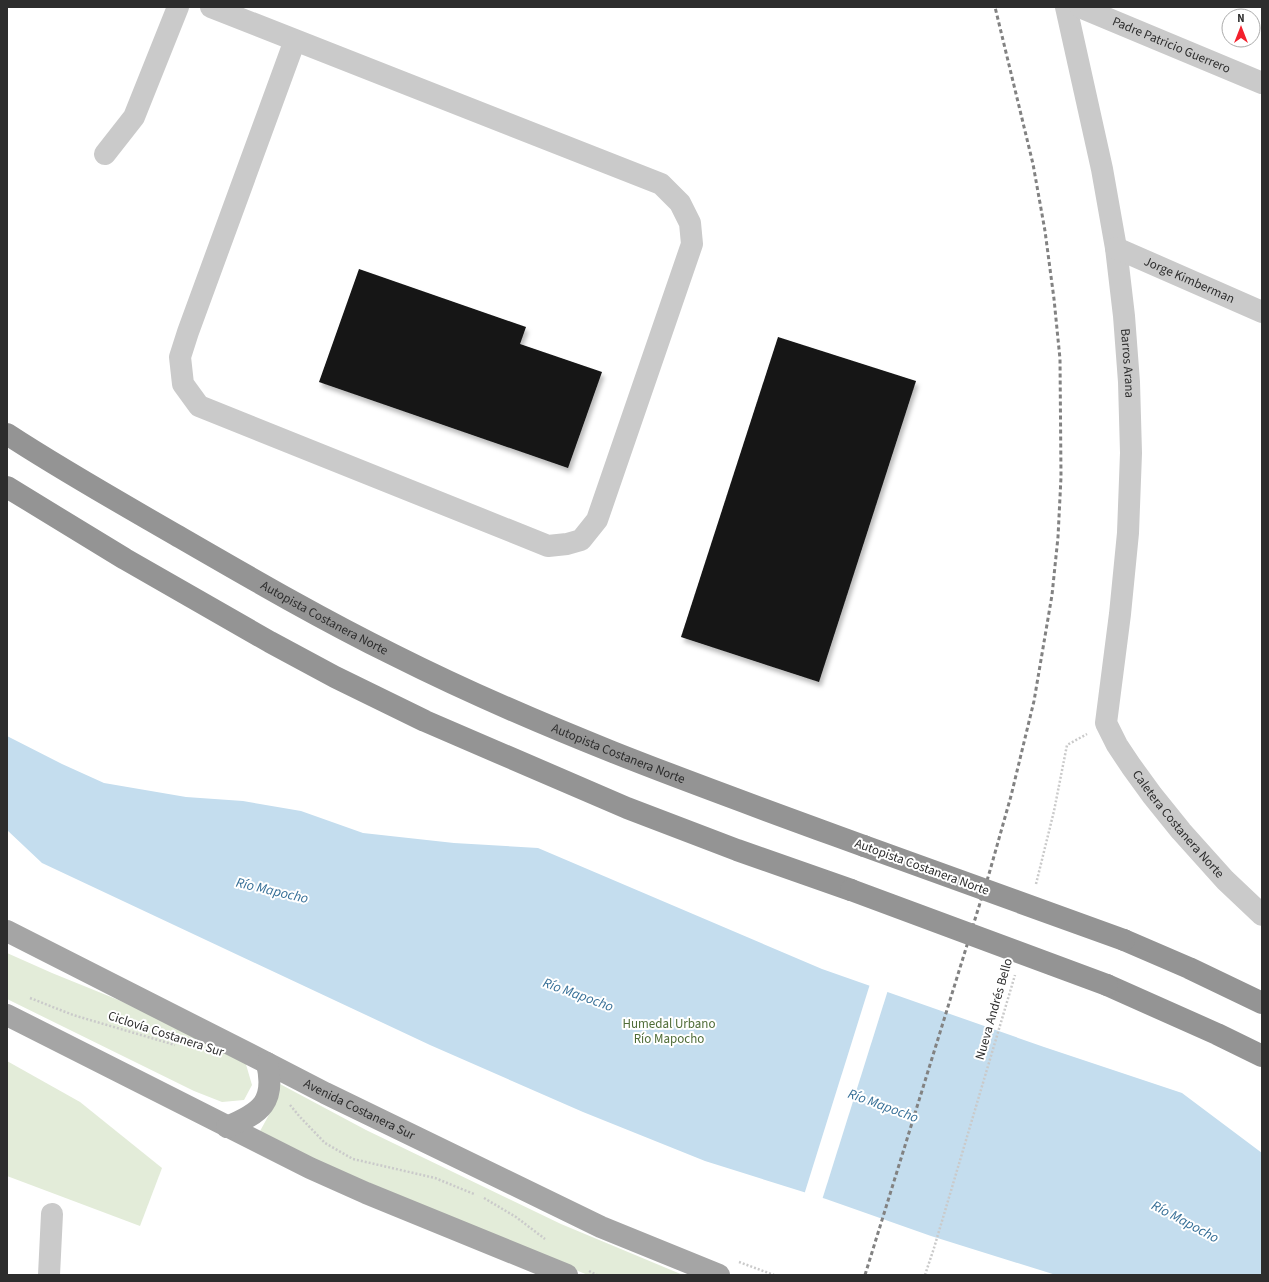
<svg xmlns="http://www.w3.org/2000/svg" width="1269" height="1282" viewBox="0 0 1269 1282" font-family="'Source Sans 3',sans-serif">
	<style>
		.green { fill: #e3ecd9 }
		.water { fill: #c4ddee }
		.pier { fill: #fff }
		.building { fill: #141414; filter: url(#shadow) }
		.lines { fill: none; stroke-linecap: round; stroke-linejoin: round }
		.path { stroke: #cacaca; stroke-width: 2.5; stroke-dasharray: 2 2; stroke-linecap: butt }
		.minor { stroke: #cacaca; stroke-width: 22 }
		.major { stroke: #a5a5a5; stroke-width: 22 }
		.highway { stroke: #949494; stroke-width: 22 }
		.rail { stroke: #828282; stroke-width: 3; stroke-dasharray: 4 3; stroke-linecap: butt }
		.highway-bridge { stroke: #949494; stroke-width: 22 }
		.labels { text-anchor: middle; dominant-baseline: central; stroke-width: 4; stroke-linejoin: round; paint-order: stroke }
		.street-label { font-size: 13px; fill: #2d2d2d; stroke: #fff }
		.park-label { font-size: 13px; fill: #4f6c37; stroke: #fff }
		.water-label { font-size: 14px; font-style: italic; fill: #356e96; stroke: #fff }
	</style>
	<defs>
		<filter id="shadow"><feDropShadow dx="2.5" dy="4.5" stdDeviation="2" flood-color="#0004"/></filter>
	</defs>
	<rect width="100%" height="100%" fill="#fff"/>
	<!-- green -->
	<g class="green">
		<polygon points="7,953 52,973 121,1001 245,1061 252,1085 244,1100 222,1102 194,1091 7,999"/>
		<polygon points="7,1061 80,1102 162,1168 140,1226 7,1176"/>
		<polygon points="280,1084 366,1130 561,1224 683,1275 588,1275 406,1202 259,1133 271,1111"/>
	</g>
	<!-- water -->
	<polygon class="water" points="7,736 62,764 104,783 186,797 243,801 301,811 363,833 454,843 538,848 822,969 1044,1047 1182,1093 1262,1153 1262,1275 1056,1275 931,1236 826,1199 705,1161 583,1112 430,1045 42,863 7,830"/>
	<!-- pier -->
	<polygon class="pier" points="870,984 888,990 822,1200 804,1195"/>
	<!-- building -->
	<g class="building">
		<polygon points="359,269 526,327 520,344 602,372 568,468 319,382"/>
		<polygon points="778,337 916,381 819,682 681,637"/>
	</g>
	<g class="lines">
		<!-- path -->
		<g class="path">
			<polyline points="1036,884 1054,811 1067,745 1087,734"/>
			<polyline points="30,998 73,1015 175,1045"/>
			<polyline points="290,1105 300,1117 325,1143 353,1159 435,1178 474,1194"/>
			<polyline points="484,1198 516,1217 545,1239"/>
			<polyline points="739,1262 774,1275"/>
			<polyline points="589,1271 597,1275"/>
			<polyline points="925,1275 934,1248 1015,975"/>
		</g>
		<!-- minor -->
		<g class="minor">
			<polyline points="211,7 661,184 680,203 690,223 692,244 597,520 581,540 567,544 548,546 199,406 183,384 180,357 188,332 295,40"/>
			<path id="s1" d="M 1066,7 L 1102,169 L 1116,248 L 1124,316 L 1129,382 L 1131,453 L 1128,533 L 1120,614 L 1106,723 L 1117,745 L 1131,766 L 1152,795 L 1181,831 L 1225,880 L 1262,915"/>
			<path id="s2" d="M 1080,7 L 1262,83"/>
			<polyline points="105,154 134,117 178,7"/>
			<path id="s3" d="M 1116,248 L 1262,312"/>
			<polyline points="49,1275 52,1214"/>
		</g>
		<!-- major -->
		<g class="major">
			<path id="s4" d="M 7,931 L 267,1063 L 325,1093 L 601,1227 L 719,1275"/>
			<polyline points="7,1015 310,1168 366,1193 567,1275"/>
			<path d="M 227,1127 C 261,1113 276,1102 267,1063"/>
		</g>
		<!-- highway -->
		<g class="highway">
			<path id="s5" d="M 7,434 C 62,470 119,502 176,535 C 247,576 319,618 394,655 C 545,731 705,788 864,846"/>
			<polyline points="7,487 125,559 270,642 335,677 425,721 627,808 737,850 851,890"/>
			<polyline points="1124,940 1189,968 1262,1003"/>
			<polyline points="1107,985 1217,1034 1262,1056"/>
		</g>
		<!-- rail -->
		<polyline class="rail" points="865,1275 989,874 1011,796 1034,701 1052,595 1058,537 1061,477 1060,359 1054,299 1045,231 1033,164 995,7"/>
		<!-- highway-bridge -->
		<g class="highway-bridge">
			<polyline points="864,846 1124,940"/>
			<polyline points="851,890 1107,985"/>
		</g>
	</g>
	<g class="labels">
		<!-- street labels -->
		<g class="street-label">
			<text stroke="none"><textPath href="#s2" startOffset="99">Padre Patricio Guerrero</textPath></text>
			<text stroke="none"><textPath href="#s3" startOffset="80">Jorge Kimberman</textPath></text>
			<text stroke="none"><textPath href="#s1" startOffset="362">Barros Arana</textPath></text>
			<text stroke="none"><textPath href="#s5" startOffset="367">Autopista Costanera Norte</textPath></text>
			<text stroke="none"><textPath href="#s5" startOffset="691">Autopista Costanera Norte</textPath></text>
			<text stroke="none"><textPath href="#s1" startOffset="848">Caletera Costanera Norte</textPath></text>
			<text transform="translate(922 867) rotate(20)">Autopista Costanera Norte</text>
			<text transform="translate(994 1009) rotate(-74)">Nueva Andrés Bello</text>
			<text transform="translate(166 1034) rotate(18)">Ciclovía Costanera Sur</text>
			<text stroke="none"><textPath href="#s4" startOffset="395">Avenida Costanera Sur</textPath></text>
		</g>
		<!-- park labels -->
		<g class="park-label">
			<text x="669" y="1024">Humedal Urbano<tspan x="669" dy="15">Río Mapocho</tspan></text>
		</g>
		<!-- water labels -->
		<g class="water-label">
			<text transform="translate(272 891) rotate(13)">Río Mapocho</text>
			<text transform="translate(578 995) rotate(20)">Río Mapocho</text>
			<text transform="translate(883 1106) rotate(20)">Río Mapocho</text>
			<text transform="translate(1185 1222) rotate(28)">Río Mapocho</text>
		</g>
	</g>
	<!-- border -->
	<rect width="1269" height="1282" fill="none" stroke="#2d2d2d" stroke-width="16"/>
	<!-- north arrow -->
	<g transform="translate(1241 28)"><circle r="19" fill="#ffffff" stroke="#ababab"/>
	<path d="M0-3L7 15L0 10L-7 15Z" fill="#f3202c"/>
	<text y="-6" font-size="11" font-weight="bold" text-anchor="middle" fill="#2d2d2d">N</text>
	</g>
</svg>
